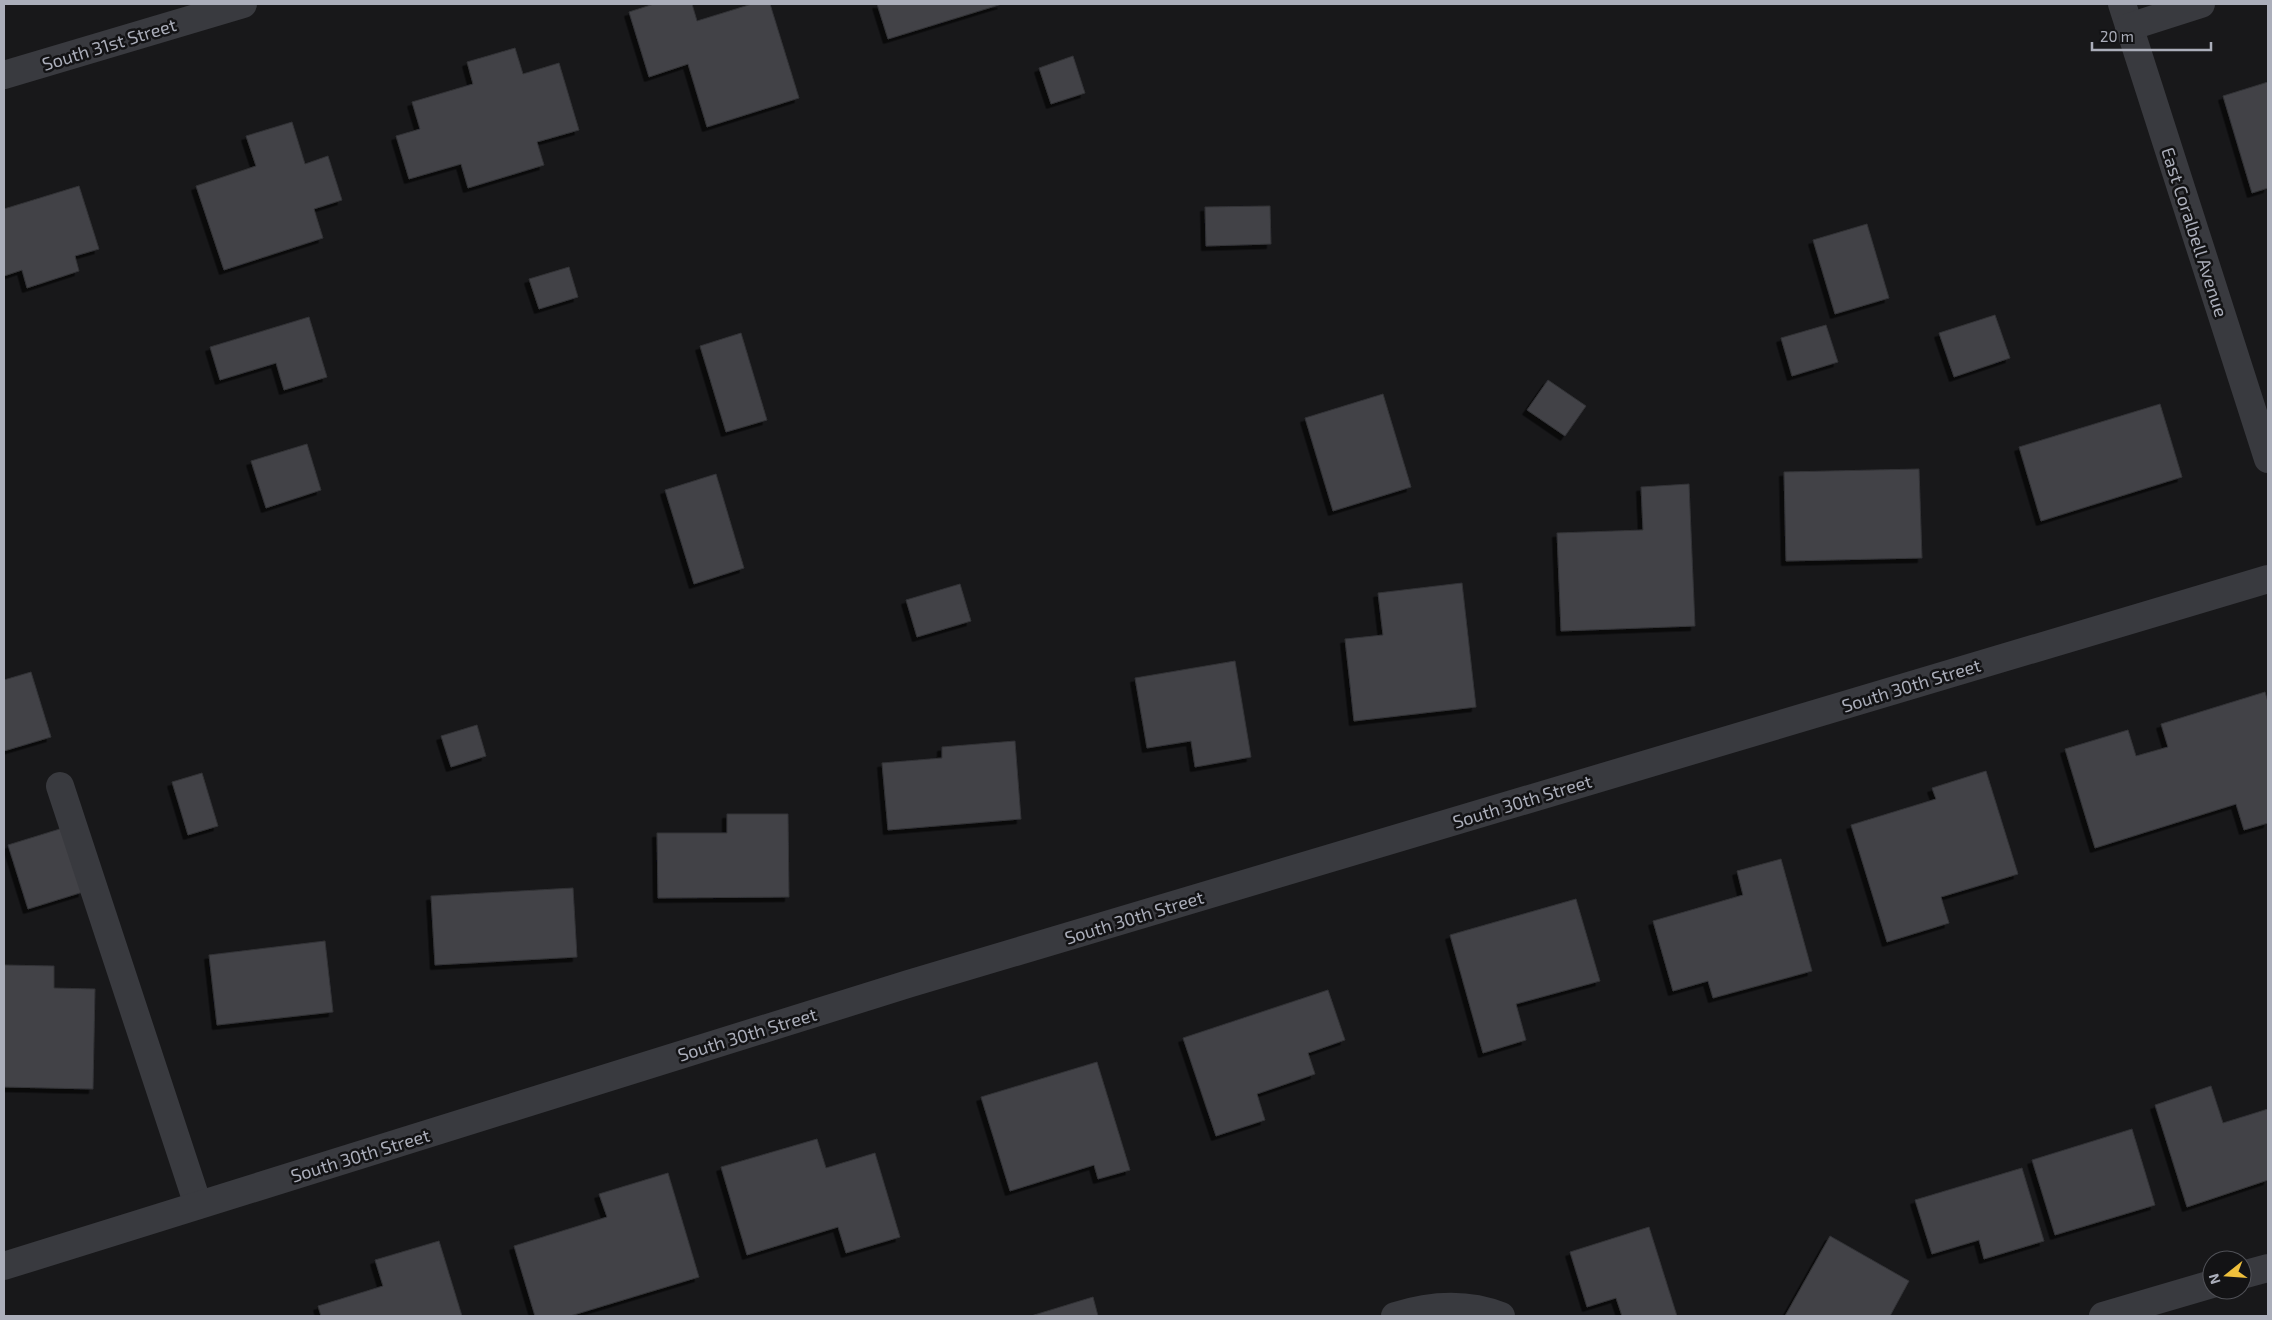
<svg xmlns="http://www.w3.org/2000/svg" width="2272" height="1320" viewBox="0 0 2272 1320" font-family="'Exo 2',sans-serif">
	<style>
		.building { fill: #424347; stroke: #323236; filter: url(#shadow) }
		.lines { fill: none; stroke-linecap: round; stroke-linejoin: round }
		.minor { stroke: #393a3f; stroke-width: 28 }
		.labels { text-anchor: middle; dominant-baseline: central; stroke-width: 5; stroke-linejoin: round; paint-order: stroke }
		.street-label { font-size: 18px; fill: #abaeba; stroke: #131315 }
	</style>
	<defs>
		<filter id="shadow"><feDropShadow dx="-4.5" dy="4.5" stdDeviation="0" flood-color="#0009"/></filter>
	</defs>
	<rect width="100%" height="100%" fill="#18181a"/>
	<!-- building -->
	<g class="building">
		<polygon points="654,4 692,4 697,21 752,4 770,4 799,98 707,127 688,64 649,77 629,12"/>
		<polygon points="877,4 1002,4 888,39"/>
		<polygon points="515,48 523,74 559,63 579,130 537,142 544,165 468,188 461,164 409,179 396,136 420,129 412,102 473,84 467,62"/>
		<polygon points="1073,56 1085,93 1051,104 1039,68"/>
		<polygon points="2268,82 2268,188 2252,193 2223,96"/>
		<polygon points="292,122 305,164 328,156 342,200 314,209 323,238 224,270 196,186 256,166 246,136"/>
		<polygon points="79,186 99,249 75,256 79,271 27,288 22,270 4,276 4,209"/>
		<polygon points="1270,206 1271,244 1206,246 1205,207"/>
		<polygon points="1867,224 1889,298 1835,314 1813,240"/>
		<polygon points="569,267 578,297 539,309 529,279"/>
		<polygon points="1995,315 2010,358 1954,377 1939,333"/>
		<polygon points="309,317 327,377 284,390 276,363 220,380 210,347"/>
		<polygon points="1826,325 1838,362 1792,376 1781,338"/>
		<polygon points="741,333 767,420 726,432 700,346"/>
		<polygon points="1548,380 1586,406 1565,436 1527,410"/>
		<polygon points="1383,394 1411,487 1333,511 1305,418"/>
		<polygon points="2160,404 2182,477 2041,521 2019,447"/>
		<polygon points="307,444 321,490 266,508 251,461"/>
		<polygon points="1919,469 1922,558 1786,561 1784,472"/>
		<polygon points="716,474 744,568 694,584 665,490"/>
		<polygon points="1689,484 1695,626 1561,631 1557,533 1643,530 1641,487"/>
		<polygon points="1462,583 1476,707 1354,721 1345,639 1383,635 1378,593"/>
		<polygon points="960,584 971,621 917,637 906,600"/>
		<polygon points="1235,661 1251,757 1195,767 1191,741 1147,748 1135,678"/>
		<polygon points="31,672 51,737 4,751 4,680"/>
		<polygon points="2265,692 2268,702 2268,823 2244,830 2236,804 2095,848 2065,749 2128,730 2136,756 2168,747 2161,724"/>
		<polygon points="477,725 486,756 451,767 441,736"/>
		<polygon points="1015,741 1021,819 888,830 882,763 942,758 942,747"/>
		<polygon points="1986,771 2018,874 1941,897 1949,923 1887,942 1851,825 1936,799 1932,788"/>
		<polygon points="202,773 218,826 188,835 172,782"/>
		<polygon points="727,814 788,814 789,897 658,898 657,833 727,833"/>
		<polygon points="63,828 83,892 28,909 8,845"/>
		<polygon points="1781,859 1812,971 1713,998 1708,981 1673,991 1653,921 1743,895 1737,871"/>
		<polygon points="573,888 577,957 435,965 431,896"/>
		<polygon points="1576,899 1600,981 1516,1004 1526,1040 1483,1053 1450,935"/>
		<polygon points="325,941 333,1012 217,1025 209,955"/>
		<polygon points="4,965 54,966 54,988 95,989 93,1089 4,1087"/>
		<polygon points="1328,990 1345,1040 1308,1053 1315,1074 1257,1094 1265,1120 1216,1136 1183,1038"/>
		<polygon points="1097,1062 1130,1170 1098,1179 1094,1165 1010,1191 981,1097"/>
		<polygon points="2211,1086 2223,1123 2268,1109 2268,1180 2187,1207 2155,1105"/>
		<polygon points="2132,1129 2155,1205 2055,1235 2032,1160"/>
		<polygon points="817,1139 826,1168 875,1153 900,1237 846,1253 838,1227 747,1255 721,1167"/>
		<polygon points="2022,1168 2044,1241 1984,1259 1979,1240 1932,1254 1915,1200"/>
		<polygon points="668,1173 699,1277 570,1316 535,1316 514,1246 607,1217 599,1194"/>
		<polygon points="1649,1227 1677,1316 1622,1316 1616,1298 1587,1307 1570,1252"/>
		<polygon points="1830,1236 1909,1281 1890,1316 1785,1316"/>
		<polygon points="439,1241 462,1316 321,1316 318,1306 383,1286 375,1260"/>
		<polygon points="1093,1297 1098,1316 1031,1316"/>
	</g>
	<g class="lines">
		<!-- minor -->
		<g class="minor">
			<polyline points="2122,4 2268,459"/>
			<polyline points="2129,27 2201,4"/>
			<polyline points="4,75 243,4"/>
			<polyline points="60,786 198,1205"/>
			<polyline points="4,1266 908,984 2268,579"/>
			<polyline points="2242,1275 2268,1268"/>
			<path d="M 1395,1316 C 1430,1305 1466,1302 1501,1316"/>
			<polyline points="2103,1316 2212,1284"/>
		</g>
	</g>
	<g class="labels">
		<!-- street labels -->
		<g class="street-label">
			<text transform="translate(109 44) rotate(-17)">South 31st Street</text>
			<text transform="translate(2195 232) rotate(72)">East Coralbell Avenue</text>
			<text transform="translate(1911 685) rotate(-17)">South 30th Street</text>
			<text transform="translate(1522 801) rotate(-17)">South 30th Street</text>
			<text transform="translate(1134 917) rotate(-17)">South 30th Street</text>
			<text transform="translate(747 1034) rotate(-17)">South 30th Street</text>
			<text transform="translate(360 1155) rotate(-17)">South 30th Street</text>
		</g>
	</g>
	<!-- border -->
	<rect width="2272" height="1320" fill="none" stroke="#abaeba" stroke-width="10"/>
	<!-- north arrow -->
	<g transform="translate(2227 1275) rotate(253)"><circle r="24" fill="#131315" stroke="#505157"/>
	<path d="M0-4L9 19L0 12L-9 19Z" fill="#efc03c"/>
	<text y="-8" font-size="14" font-weight="bold" text-anchor="middle" fill="#abaeba">N</text>
	</g>
	<!-- scale -->
	<path d="M2092 42v8h119v-8" fill="none" stroke="#abaeba" stroke-width="2.5"/>
	<text x="2100" y="42" font-size="15" fill="#abaeba" stroke="#131315" stroke-width="4" paint-order="stroke">20 m</text>
</svg>
